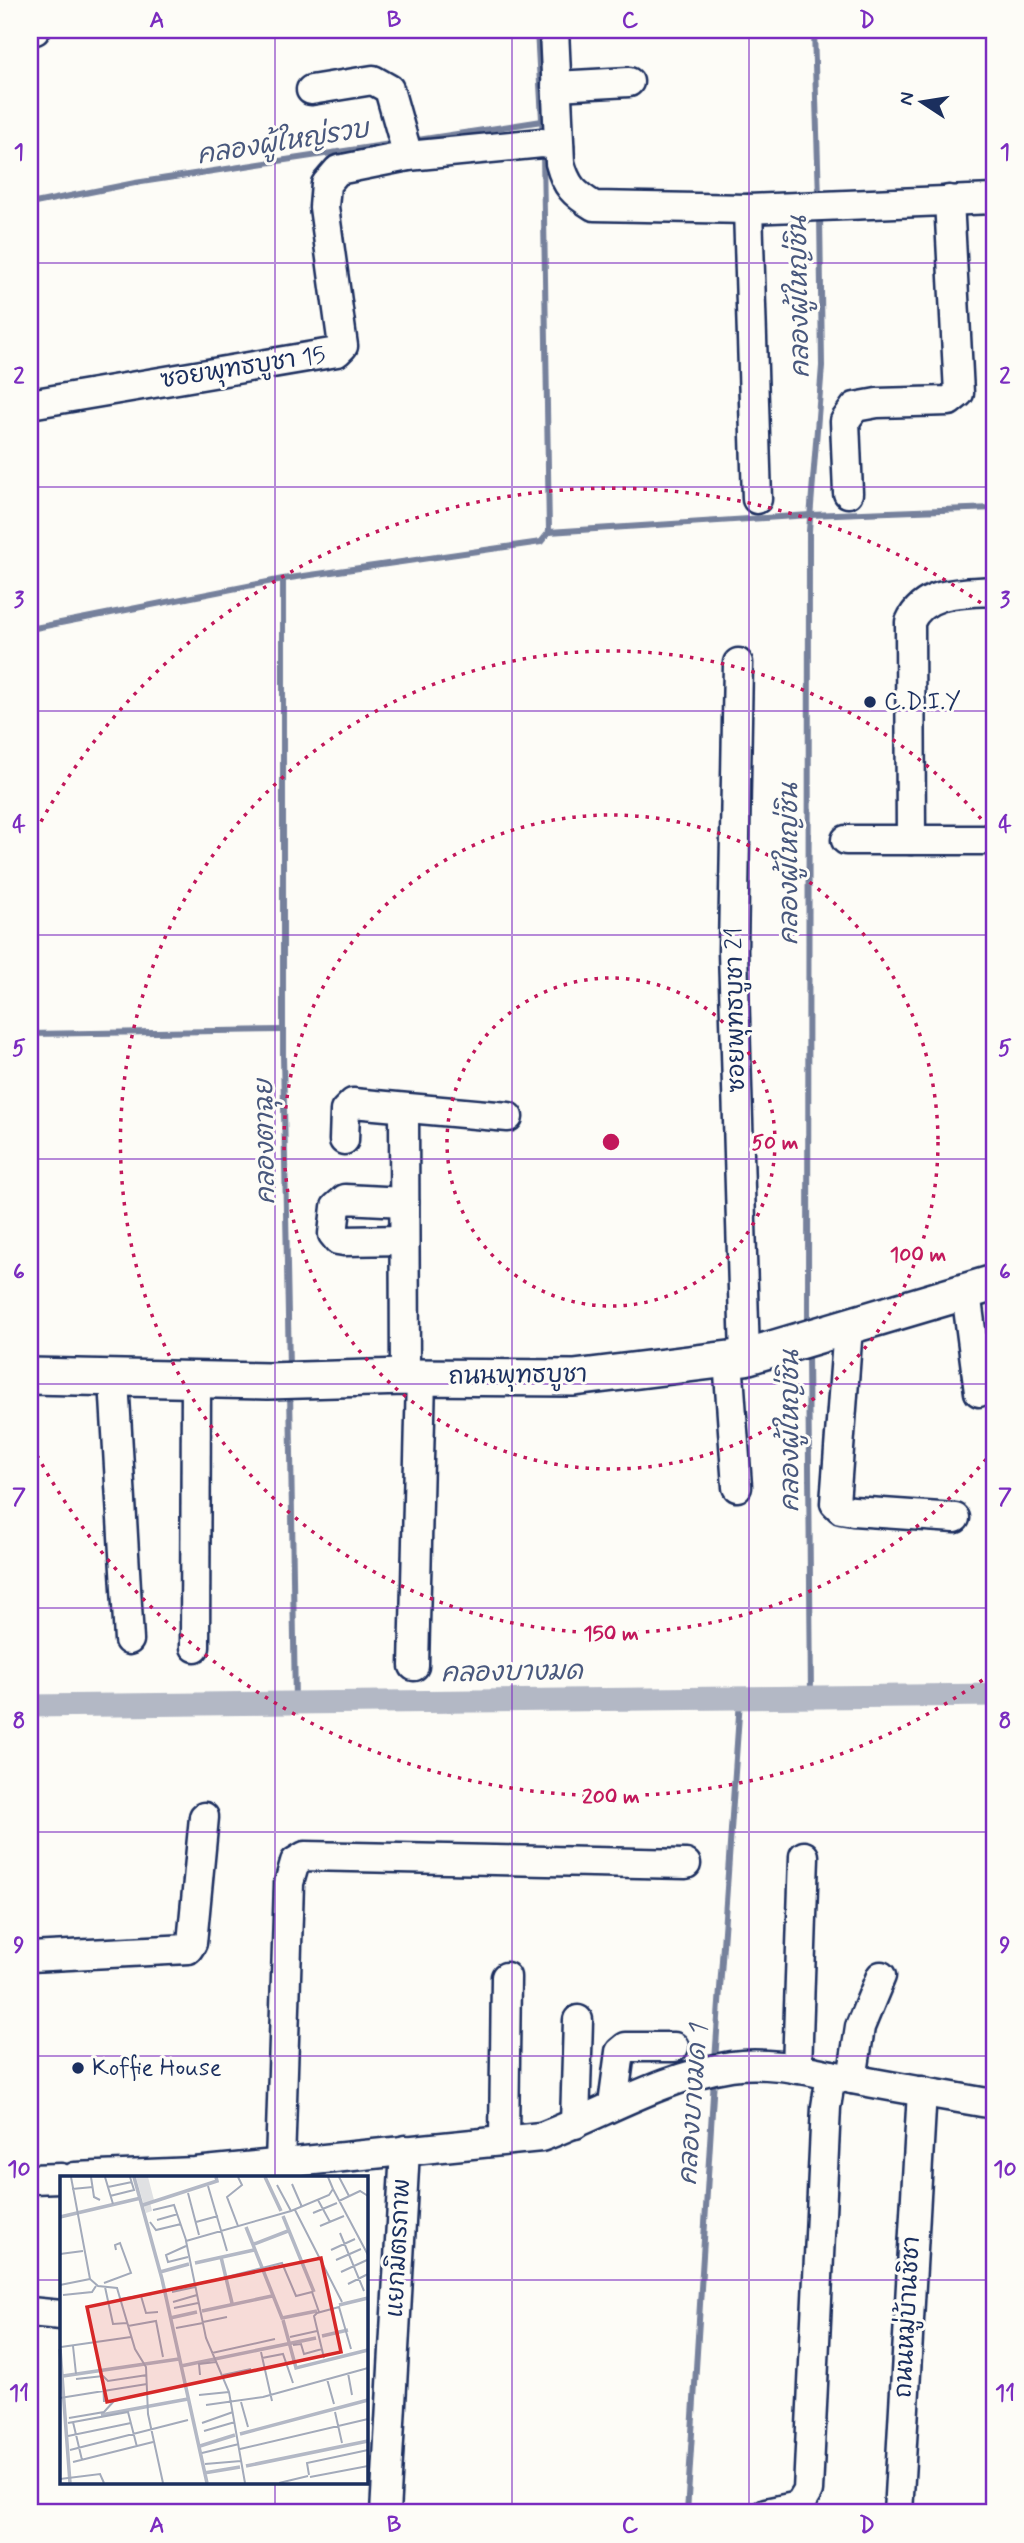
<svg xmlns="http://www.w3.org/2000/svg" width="1024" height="2543" viewBox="0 0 1024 2543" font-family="Mynerve,'Playpen Sans Thai',sans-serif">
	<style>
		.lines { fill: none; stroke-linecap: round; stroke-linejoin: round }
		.stream { stroke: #76819c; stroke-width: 6 }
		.canal { stroke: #b3b8c5; stroke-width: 23 }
		.minor-casing { stroke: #1b2f5e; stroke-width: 33 }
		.major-casing { stroke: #1b2f5e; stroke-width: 40 }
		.minor { stroke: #fdfcf7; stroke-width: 28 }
		.major { stroke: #fdfcf7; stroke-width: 35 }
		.grid { fill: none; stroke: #7b2cbf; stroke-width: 2; stroke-opacity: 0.55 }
		.ring { fill: none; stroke: #c2185b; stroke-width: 3.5; stroke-dasharray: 3.5 7 }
		.poi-dot { fill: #1b2f5e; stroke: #fdfcf7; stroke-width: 2.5 }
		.labels { text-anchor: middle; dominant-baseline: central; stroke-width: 6; stroke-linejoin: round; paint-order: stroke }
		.street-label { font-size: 24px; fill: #1b2f5e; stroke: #fdfcf7 }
		.poi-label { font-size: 24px; fill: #1b2f5e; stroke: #fdfcf7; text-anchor: start }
		.water-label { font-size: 26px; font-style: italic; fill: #49587d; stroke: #fdfcf7 }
		.inset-river { fill: none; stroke: #b3b8c5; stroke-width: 3.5 }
		.inset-road { fill: none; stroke: #a3aaba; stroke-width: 2 }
		.view { fill: #d62828; fill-opacity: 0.15; stroke: #d62828; stroke-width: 3.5 }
		.inset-edge { fill: none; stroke: #1b2f5e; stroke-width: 3.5 }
		.centre { fill: #c2185b; stroke: #fdfcf7; stroke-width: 3.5 }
		.ring-label { font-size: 21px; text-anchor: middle; font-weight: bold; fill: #c2185b; stroke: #fdfcf7; stroke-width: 6; stroke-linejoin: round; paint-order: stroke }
		.neatline { fill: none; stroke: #7b2cbf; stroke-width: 2.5 }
		.grid-label { font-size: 23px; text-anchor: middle; font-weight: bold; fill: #7b2cbf }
	</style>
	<rect width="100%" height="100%" fill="#fdfcf7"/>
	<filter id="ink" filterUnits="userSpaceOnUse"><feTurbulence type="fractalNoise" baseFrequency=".0143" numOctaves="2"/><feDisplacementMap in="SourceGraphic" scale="14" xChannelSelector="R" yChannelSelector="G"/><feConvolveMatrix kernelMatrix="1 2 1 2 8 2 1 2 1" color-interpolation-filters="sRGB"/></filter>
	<g filter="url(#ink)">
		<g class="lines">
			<!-- stream -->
			<g class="stream">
				<polyline points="537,30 543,137"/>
				<polyline points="814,30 819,199"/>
				<polyline points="411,141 542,121"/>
				<polyline points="30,204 135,183 397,143"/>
				<polyline points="549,532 810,515 994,508"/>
				<polyline points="283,579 283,1055 289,1369"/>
				<polyline points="30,629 283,579 541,542 549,532 543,152"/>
				<polyline points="30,1034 283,1030"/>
				<polyline points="808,1326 809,531 822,366 820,214"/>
				<polyline points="808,1351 811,1698"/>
				<polyline points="290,1390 295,1703"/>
				<polyline points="715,2061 740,1700"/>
				<polyline points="687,2513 714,2079"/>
			</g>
			<!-- canal -->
			<polyline class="canal" points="30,1706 994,1695"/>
			<defs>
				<g id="minor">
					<path d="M 554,30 L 560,163 C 566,186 574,194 594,206 L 748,209 L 994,199"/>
					<polyline points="30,31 35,30"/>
					<polyline points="556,86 629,82"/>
					<polyline points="311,90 373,80 389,89 408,156"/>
					<polyline points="748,209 757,499"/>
					<polyline points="30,404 337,352 343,346 324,207 326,184 338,170 408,156 542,143 559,146"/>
					<polyline points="848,493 845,421 855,407 877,403 949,401 959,393 949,200"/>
					<polyline points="738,663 733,951 745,1357"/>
					<polyline points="846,840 994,840"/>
					<path d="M 911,840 L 910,622 C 924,590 964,593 994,591"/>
					<polyline points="404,1109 405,1377"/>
					<polyline points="344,1140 345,1111 353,1103 508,1117"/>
					<polyline points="404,1240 344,1241 338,1240 333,1234 336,1207 345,1199 404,1202"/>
					<polyline points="966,1292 979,1392"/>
					<polyline points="848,1327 835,1503 841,1509 853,1511 955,1518"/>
					<polyline points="728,1359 737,1487"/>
					<polyline points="114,1380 129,1640"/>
					<polyline points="195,1647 196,1381"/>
					<polyline points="414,1666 421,1377"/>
					<polyline points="30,1957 188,1949 192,1943 204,1817"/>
					<polyline points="797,2069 804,1856"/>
					<polyline points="852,2079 860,2027 881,1976"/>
					<polyline points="613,2104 620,2052 626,2047 674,2047"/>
					<polyline points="575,2124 578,2020"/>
					<polyline points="504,2140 506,1977"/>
					<polyline points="280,2164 289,1883 295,1862 305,1856 686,1864"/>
					<path d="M 75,2177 L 195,2172 L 541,2137 C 605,2113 662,2077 731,2066 C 771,2060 813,2072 852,2079 C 899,2088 947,2096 994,2104"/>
					<polyline points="30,2179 61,2178"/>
					<polyline points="30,2312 61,2315"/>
					<polyline points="385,2513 405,2150"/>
					<polyline points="766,2513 799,2506 808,2491 826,2107 831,2075"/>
					<polyline points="898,2513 922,2091"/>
				</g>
				<polyline id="major" points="30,1376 268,1381 405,1377 574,1378 745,1357 994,1283"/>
			</defs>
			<!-- minor casing -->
			<use href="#minor" class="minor-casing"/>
			<!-- major casing -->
			<use href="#major" class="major-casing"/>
			<!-- minor -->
			<use href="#minor" class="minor"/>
			<!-- major -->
			<use href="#major" class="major"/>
		</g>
	</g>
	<!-- grid -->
	<path class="grid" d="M 275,30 L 275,2177M 512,30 L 512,2513M 749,30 L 749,2513M 30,263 L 994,263M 30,487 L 994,487M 30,711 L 994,711M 30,935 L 994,935M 30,1159 L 994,1159M 30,1384 L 994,1384M 30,1608 L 994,1608M 30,1832 L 994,1832M 30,2056 L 994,2056M 30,2280 L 61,2280M 366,2280 L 994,2280M 275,2482 L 275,2513"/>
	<!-- distance rings -->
	<g class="ring">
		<circle cx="611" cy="1142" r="164"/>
		<circle cx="611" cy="1142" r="327"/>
		<path d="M993 1451A491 491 0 1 1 993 833"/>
		<path d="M991 1674A654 654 0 0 1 31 1444M31 840A654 654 0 0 1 991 610"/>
	</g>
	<!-- markers -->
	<g class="poi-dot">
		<circle cx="870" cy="702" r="7"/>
		<circle cx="78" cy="2068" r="7"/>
	</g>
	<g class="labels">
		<!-- street labels -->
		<g class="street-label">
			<text transform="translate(243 368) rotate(-9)">ซอยพุทธบูชา 15</text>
			<text transform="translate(736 1010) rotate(-91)">ซอยพุทธบูชา 21</text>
			<text transform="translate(518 1376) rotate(-1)">ถนนพุทธบูชา</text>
			<text transform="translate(399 2248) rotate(-87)">แยกมิตรภาพ</text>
			<text transform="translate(908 2317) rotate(-87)">ถนนหมู่บ้านชิชา</text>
		</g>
		<!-- poi labels -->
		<g class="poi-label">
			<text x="884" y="702">C.D.I.Y</text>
			<text x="92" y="2068">Koffie House</text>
		</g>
		<!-- water labels -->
		<g class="water-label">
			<text transform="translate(283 143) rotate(-9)">คลองผู้ใหญ่รวบ</text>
			<text transform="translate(800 297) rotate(-91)">คลองผู้ใหญ่ชิน</text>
			<text transform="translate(790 864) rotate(-90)">คลองผู้ใหญ่ชิน</text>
			<text transform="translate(266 1142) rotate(-91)">คลองตาฉุย</text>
			<text transform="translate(791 1431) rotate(-90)">คลองผู้ใหญ่ชิน</text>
			<text transform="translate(512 1673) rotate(-1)">คลองบางมด</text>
			<text transform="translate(694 2105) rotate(-86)">คลองบางมด 1</text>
		</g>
	</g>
	<!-- overview -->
	<g transform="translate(60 2176)">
		<rect width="308" height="308" fill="#fdfcf7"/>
		<path d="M 76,1 L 88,1 L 94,24 L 90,26 L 92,35 L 86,37 Z" fill="#e0e1e3"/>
		<path class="inset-river" d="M 74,1 L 102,103 L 147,307M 205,1 L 221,35M 83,29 L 157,5 L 156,1M 223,40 L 254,116M 0,41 L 81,22M 186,51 L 222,142 L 257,135M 194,68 L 228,55M 161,81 L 172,127M 135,87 L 194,74M 100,96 L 129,88M 279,129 L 308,122M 142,135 L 212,120M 110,142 L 137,136M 223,144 L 236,192 L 308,174M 262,160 L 288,154M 0,173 L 10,307M 121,190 L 256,162M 3,200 L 119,183M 41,239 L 128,223M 180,258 L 308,224M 140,270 L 175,259M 186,290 L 308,265M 144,297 L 180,291"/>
		<path class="inset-road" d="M 11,1 L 30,103 L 38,110 L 57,112 L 75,173 L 86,191 L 88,238 L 103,307M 31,1 L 34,21 L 40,24M 45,1 L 53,28M 178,1 L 182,9 L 167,21 L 178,50M 279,1 L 289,20M 232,8 L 242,31M 217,9 L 231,35M 148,10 L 167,75M 48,11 L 72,6M 12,13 L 33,11M 273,13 L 308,79M 128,17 L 139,59M 50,20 L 74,14 L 70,1M 258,24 L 270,46M 279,25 L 300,15 L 308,20M 93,34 L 114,29 L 126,64M 235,34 L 282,126M 253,37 L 277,27M 97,44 L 118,38M 90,46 L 96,54 L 121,48M 136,46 L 158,40M 260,50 L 284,40M 280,57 L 304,115M 126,70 L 106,79 L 108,86 L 128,81M 271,74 L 295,63M 0,78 L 23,75M 276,84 L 301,73M 281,96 L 307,84M 44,107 L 71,97 L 60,67 L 55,69 L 56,74M 288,108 L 308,98M 0,109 L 30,103M 135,109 L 222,87 L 236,120 L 252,116 L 259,136M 45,111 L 53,148 L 67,147M 112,116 L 135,111M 3,119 L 32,116 L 36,110M 81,120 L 86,137 L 98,136M 60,123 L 92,118M 113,126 L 137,119M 114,132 L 138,127M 143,146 L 167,141M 68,150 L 96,145 L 103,181M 116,152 L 143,147M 230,161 L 257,155M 233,169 L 241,168 L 244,178 L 262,173M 13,170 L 16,198M 1,171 L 71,161M 201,176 L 212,225M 152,177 L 215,163M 202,182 L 223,178 L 233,207M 264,182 L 254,140 L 257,137 L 279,131 L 291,173M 288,197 L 292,219M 140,199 L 139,188 L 156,186M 163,199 L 191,193M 16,203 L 43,200 L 48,205 L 87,199M 43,203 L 44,226M 267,203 L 274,228M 139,219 L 169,216M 0,222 L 87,208M 181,226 L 188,251M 146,229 L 203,221 L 308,192M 275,236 L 282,267M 9,242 L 44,236 L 54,225 L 87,217M 13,246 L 22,284M 8,247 L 68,236 L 77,271M 142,247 L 173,236M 144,255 L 175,246M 8,260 L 71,247M 180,273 L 308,243M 10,274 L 128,244M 142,277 L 179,268M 13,286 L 93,266M 145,288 L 181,285M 249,299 L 247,287 L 308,274M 250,301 L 308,290M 0,303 L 40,298 L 44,307M 185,307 L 169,216 L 146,162 L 126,65 L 231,35 L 269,19 L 273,13 L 268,1M 219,307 L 248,300"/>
		<path class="view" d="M 261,82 L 281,176 L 47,226 L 27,131 Z"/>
		<rect width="308" height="308" class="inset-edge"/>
	</g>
	<circle cx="611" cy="1142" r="10" class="centre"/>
	<g class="ring-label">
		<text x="775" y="1149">50 m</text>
		<text x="918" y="1261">100 m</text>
		<text x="611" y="1640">150 m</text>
		<text x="611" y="1803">200 m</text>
	</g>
	<!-- margin -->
	<rect width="1024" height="2543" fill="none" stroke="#fdfcf7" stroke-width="77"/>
	<!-- north arrow -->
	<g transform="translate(922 102) rotate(282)" stroke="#fdfcf7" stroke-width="5" paint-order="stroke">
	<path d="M0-5L12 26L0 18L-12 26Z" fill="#1b2f5e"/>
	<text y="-10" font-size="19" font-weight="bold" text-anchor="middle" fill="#1b2f5e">N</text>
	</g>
	<rect x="38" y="38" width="948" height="2466" class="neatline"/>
	<g class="grid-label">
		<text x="157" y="27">A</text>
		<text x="394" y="27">B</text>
		<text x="630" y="27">C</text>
		<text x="867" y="27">D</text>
		<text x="19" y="159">1</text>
		<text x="1005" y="159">1</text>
		<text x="19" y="383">2</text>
		<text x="1005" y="383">2</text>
		<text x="19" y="607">3</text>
		<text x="1005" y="607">3</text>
		<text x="19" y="831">4</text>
		<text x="1005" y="831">4</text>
		<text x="19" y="1055">5</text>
		<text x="1005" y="1055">5</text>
		<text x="19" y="1279">6</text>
		<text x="1005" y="1279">6</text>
		<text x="19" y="1504">7</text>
		<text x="1005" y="1504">7</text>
		<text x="19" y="1728">8</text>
		<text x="1005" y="1728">8</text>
		<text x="19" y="1952">9</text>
		<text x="1005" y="1952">9</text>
		<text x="19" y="2176">10</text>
		<text x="1005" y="2176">10</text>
		<text x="19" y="2400">11</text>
		<text x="1005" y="2400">11</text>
		<text x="157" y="2532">A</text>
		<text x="394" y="2532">B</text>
		<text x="630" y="2532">C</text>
		<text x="867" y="2532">D</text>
	</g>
</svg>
